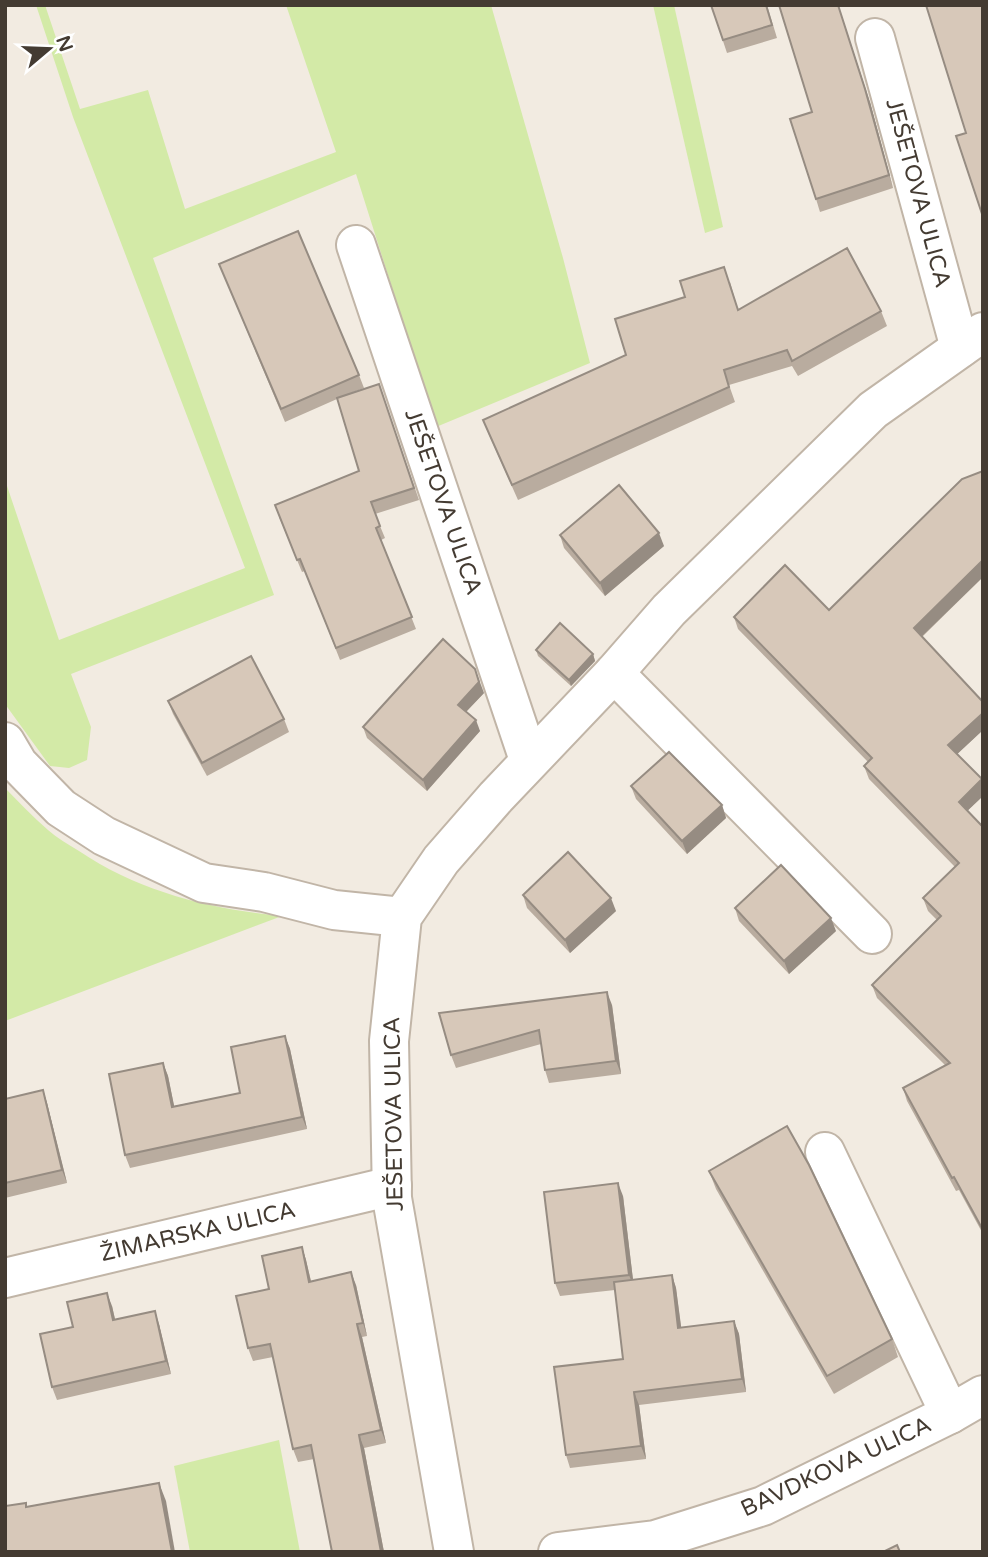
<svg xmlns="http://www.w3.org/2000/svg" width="988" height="1557" viewBox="0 0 988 1557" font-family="'Varela Round',sans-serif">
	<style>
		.green { fill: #d3eaa7 }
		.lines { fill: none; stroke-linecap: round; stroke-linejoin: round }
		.minor-casing { stroke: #c1b5a7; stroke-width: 42 }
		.tertiary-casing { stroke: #c1b5a7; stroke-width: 42 }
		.minor { stroke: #fff; stroke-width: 38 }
		.tertiary { stroke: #fff; stroke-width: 38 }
		.wall { fill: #b9ac9f }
		.shaded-wall { fill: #968c82 }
		.building { fill: #d7c8b9; stroke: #968c82; stroke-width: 2 }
		.labels { text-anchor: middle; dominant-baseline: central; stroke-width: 5; stroke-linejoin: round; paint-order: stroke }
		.street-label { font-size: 23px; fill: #443b32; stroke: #fff }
	</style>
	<rect width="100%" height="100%" fill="#f2ebe1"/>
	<!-- green -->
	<g class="green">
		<polygon points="36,5 45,5 80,109 148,90 185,209 336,152 286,5 491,5 563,258 590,363 436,427 356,174 153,258 274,595 71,674 91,727 87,760 69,768 50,766 5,704 5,480 59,640 245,568 73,117"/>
		<polygon points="653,5 674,5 723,227 705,233"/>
		<path d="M 5,788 C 19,802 33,817 48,830 C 57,838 68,844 79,851 C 140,892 210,909 282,916 L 5,1021 Z"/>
		<polygon points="279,1440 300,1552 190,1552 174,1466"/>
	</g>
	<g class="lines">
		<defs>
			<g id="minor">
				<polyline points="875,38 960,348"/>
				<polyline points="356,245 529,760"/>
				<polyline points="614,673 872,934"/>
				<polyline points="5,742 18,764 61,808 104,836 204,883 264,892 334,910 402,917"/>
				<polyline points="825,1152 950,1414"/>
				<polyline points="5,1278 392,1186"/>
				<polyline points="558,1552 655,1540 763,1506 950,1414 983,1395"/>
			</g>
			<polyline id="tertiary" points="454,1552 392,1198 389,1041 402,917 441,860 496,797 614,673 669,610 873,410 983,332"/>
		</defs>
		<!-- minor casing -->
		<use href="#minor" class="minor-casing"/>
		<!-- tertiary casing -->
		<use href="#tertiary" class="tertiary-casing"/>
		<!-- minor -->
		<use href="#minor" class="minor"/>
		<!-- tertiary -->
		<use href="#tertiary" class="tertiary"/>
	</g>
	<!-- wall -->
	<g class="wall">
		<polygon points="711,5 767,5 777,38 727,53"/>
		<polygon points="870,102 893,188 820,212 816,199"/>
		<polygon points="219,264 359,375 364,388 348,394 379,384 419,500 375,514 385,538 381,540 416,629 340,660 305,571 302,572 279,517 359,471 337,399 285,422"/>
		<polygon points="730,282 738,310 881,311 887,326 798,376 792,366 729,385 735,402 518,500 489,435 483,420 626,355"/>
		<polygon points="983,471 983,577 922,637 983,702 983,730 957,754 983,781 983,796 967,811 983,827 983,1234 959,1190 956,1191 907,1101 903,1088 945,1065 877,998 872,985 937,920 928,911 923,898 955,867 869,779 864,766 868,762 738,629 734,617 829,610"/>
		<polygon points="560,535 664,546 605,596 564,548"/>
		<polygon points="536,650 593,654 595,661 571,686 538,656"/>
		<polygon points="484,693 466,712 480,731 427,791 367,738 363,727"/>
		<polygon points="168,701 284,719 289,732 207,776 173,714"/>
		<polygon points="631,786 722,805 726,818 687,854 636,799"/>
		<polygon points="523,895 616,911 570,953 527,908"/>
		<polygon points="735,908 836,931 789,974 739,921"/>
		<polygon points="612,1005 621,1074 549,1083 545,1070 541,1044 456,1068 451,1055"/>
		<polygon points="285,1036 290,1049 307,1129 130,1168 125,1155 163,1063 168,1076 174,1106 240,1093"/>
		<polygon points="43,1090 47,1103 67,1183 5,1198 5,1099"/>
		<polygon points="709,1171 892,1339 898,1357 834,1394 716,1189"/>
		<polygon points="623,1196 633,1280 672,1275 676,1288 681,1328 734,1321 739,1334 746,1392 639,1405 646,1459 570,1468 566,1455 623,1359 615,1290 560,1296 555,1283"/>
		<polygon points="302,1247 306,1260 311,1281 356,1285 367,1336 362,1337 386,1443 364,1448 384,1552 332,1552 314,1459 298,1462 293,1449 273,1357 253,1361 248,1348 269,1289"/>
		<polygon points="112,1306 115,1319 159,1324 171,1374 57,1400 52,1387 73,1327"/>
	</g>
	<!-- shaded-wall -->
	<g class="shaded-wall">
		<polygon points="838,5 870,102 893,188 889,175"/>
		<polygon points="659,533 664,546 605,596 600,583"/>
		<polygon points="983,560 983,577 918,640 914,628"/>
		<polygon points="593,654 595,661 571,686 569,680"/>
		<polygon points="475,669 484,693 462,716 458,705"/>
		<polygon points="983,713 983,730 953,758 948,745"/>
		<polygon points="476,720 480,731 427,791 423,780"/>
		<polygon points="982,779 983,796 963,815 959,802"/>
		<polygon points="722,805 726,818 687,854 682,841"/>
		<polygon points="611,898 616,911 570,953 565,940"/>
		<polygon points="831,918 836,931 789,974 784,961"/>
		<polygon points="607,992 612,1005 621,1074 616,1061"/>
		<polygon points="285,1036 290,1049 307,1129 302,1117"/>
		<polygon points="163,1063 168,1076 177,1120 172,1107"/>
		<polygon points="43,1090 47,1103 67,1183 62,1170"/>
		<polygon points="618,1183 623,1196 634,1288 629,1275"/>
		<polygon points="302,1247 306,1260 314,1295 309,1282"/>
		<polygon points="351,1272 356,1285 367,1336 363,1323"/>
		<polygon points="672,1275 676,1288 683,1341 678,1328"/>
		<polygon points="107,1293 112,1306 118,1333 113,1320"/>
		<polygon points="155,1311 159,1324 171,1374 166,1361"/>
		<polygon points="734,1321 739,1334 746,1392 742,1379"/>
		<polygon points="357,1324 362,1337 386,1443 381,1430"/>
		<polygon points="634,1392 639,1405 646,1459 641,1446"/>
		<polygon points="359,1435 364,1448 384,1552 381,1552"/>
		<polygon points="159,1483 166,1501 175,1552 172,1552"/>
	</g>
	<!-- building -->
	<g class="building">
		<polygon points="711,5 766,5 772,25 723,40"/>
		<polygon points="779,5 838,5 865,89 889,175 816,199 790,119 812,112"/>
		<polygon points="926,5 983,5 983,217 956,136 966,133"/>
		<polygon points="298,231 359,375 281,409 219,264"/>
		<polygon points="847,248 881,311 792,361 787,350 724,370 729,387 512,485 483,420 626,355 615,319 685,297 680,281 724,267 738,310"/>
		<polygon points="379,384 414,488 371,502 380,526 376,528 412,617 336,648 300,559 297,560 275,505 359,471 337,398"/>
		<polygon points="983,471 983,560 914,628 983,702 983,713 948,745 982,779 959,802 983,827 983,1230 954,1177 952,1178 903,1088 950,1063 872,985 941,916 923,898 959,863 864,766 872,758 734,617 785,565 829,610 962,479"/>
		<polygon points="619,485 659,533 600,583 560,535"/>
		<polygon points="560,623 593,654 569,680 536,650"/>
		<polygon points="443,639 475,669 479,682 458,705 476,720 423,780 363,727"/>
		<polygon points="251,656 284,719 202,763 168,701"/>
		<polygon points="669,752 722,805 682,841 631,786"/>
		<polygon points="568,852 611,898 565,940 523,895"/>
		<polygon points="781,865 831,918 784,961 735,908"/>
		<polygon points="607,992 616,1061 545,1070 539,1030 451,1055 439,1013"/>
		<polygon points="285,1036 302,1117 125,1155 109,1074 163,1063 172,1107 240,1093 231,1047"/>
		<polygon points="43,1090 62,1170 5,1183 5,1099"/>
		<polygon points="787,1126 809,1165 892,1339 827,1376 709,1171"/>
		<polygon points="618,1183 629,1275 555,1283 544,1192"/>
		<polygon points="302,1247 309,1282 351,1272 363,1323 357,1324 381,1430 359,1435 381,1552 332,1552 311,1445 293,1449 270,1344 248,1348 236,1296 269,1289 262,1256"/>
		<polygon points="672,1275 678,1328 734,1321 742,1379 634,1392 641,1446 566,1455 554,1367 623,1359 614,1282"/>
		<polygon points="107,1293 113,1320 155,1311 166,1361 52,1387 40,1334 73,1327 67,1302"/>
		<polygon points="159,1483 172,1552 5,1552 5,1506 26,1503 26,1507"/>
		<polygon points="897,1545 900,1552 883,1552"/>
	</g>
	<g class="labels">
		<!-- street labels -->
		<g class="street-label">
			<text transform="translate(918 193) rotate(75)">JEŠETOVA ULICA</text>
			<text transform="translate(443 502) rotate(71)">JEŠETOVA ULICA</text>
			<text transform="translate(394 1114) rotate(-91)">JEŠETOVA ULICA</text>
			<text transform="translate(198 1232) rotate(-13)">ŽIMARSKA ULICA</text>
			<text transform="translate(836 1467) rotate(-25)">BAVDKOVA ULICA</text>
		</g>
	</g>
	<!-- border -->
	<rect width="988" height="1557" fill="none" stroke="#443b32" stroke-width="14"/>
	<!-- north arrow -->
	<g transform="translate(49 49) rotate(71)" stroke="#ffffff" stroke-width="5" paint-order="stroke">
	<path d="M0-5L12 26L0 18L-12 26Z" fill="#443b32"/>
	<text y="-10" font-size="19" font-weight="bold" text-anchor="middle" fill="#443b32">N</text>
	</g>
</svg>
